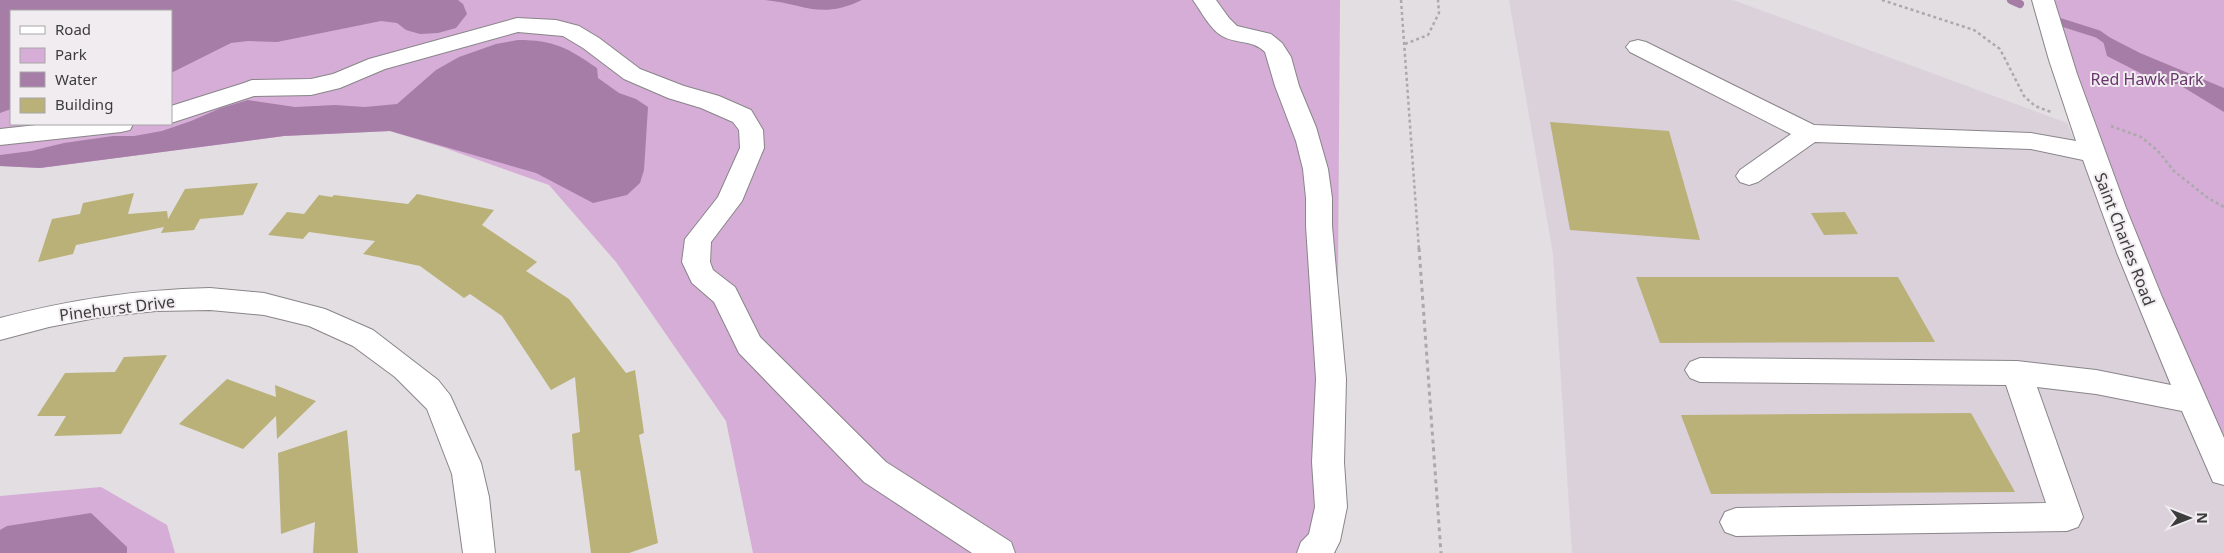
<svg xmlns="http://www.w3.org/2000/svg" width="2224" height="553" viewBox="0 0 2224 553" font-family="'Noto Sans',sans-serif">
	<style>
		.built { fill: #dbd1db }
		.green { fill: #d5add6; fill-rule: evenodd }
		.water { fill: #a57da7 }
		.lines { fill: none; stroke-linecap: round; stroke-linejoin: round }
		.stream { stroke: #a57da7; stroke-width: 8 }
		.building { fill: #b9b178 }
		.minor-casing { stroke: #898589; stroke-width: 2 }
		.path-far1 { stroke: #aca9ac; stroke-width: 2.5; stroke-dasharray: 3 3; stroke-linecap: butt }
		.path { stroke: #aca9ac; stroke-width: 3; stroke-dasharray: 4 4; stroke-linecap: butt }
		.minor { fill: #fff; fill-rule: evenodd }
		.labels { text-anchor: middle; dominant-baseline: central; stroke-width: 4; stroke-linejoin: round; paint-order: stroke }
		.park-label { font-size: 16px; fill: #68356c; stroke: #f0ecf0 }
		.street-label { font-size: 16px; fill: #3d3c3d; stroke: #f0ecf0 }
	</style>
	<rect width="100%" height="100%" fill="#e2dee2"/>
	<!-- built -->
	<polygon class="built" points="1509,0 1733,0 2067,123 2224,484 2224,553 1572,553 1553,254"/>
	<!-- green -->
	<g class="green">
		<path d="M 0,0 L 1340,0 L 1336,553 L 753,553 L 726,421 L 616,262 L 549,185 L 445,148 L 390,131 L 284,136 L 40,168 L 0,166 ZM 11,11 L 171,11 L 171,124 L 11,124 Z"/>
		<polygon points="2045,0 2224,0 2224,469"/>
		<polygon points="101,487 167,525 175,553 0,553 0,496"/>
	</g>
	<!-- water -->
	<g class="water">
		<polygon points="0,0 458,0 463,4 467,14 456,28 438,33 420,34 406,30 397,23 381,21 277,42 248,41 231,43 171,73 171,11 11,11 11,109 0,113"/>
		<path d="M 765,0 L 862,0 C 820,20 805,4 765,0 Z"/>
		<polygon points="2101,33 2140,53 2224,88 2224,112 2178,84 2165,84 2146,76 2107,56"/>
		<path d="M 518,40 C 554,40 568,48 597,68 L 598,78 L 619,93 L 636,99 L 648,107 L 644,170 L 640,183 L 627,195 L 593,203 L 536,173 L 390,131 L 284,136 L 40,168 L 0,166 L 0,155 L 31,151 L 64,143 L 113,136 L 134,136 L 162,131 L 191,121 L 221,108 L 248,100 L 295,107 L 335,105 L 365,107 L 397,104 L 436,70 L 459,57 L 496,44 Z"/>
		<polygon points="91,513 127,547 127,553 0,553 0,530 7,526"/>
	</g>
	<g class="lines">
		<!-- stream -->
		<g class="stream">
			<polyline points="2011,0 2020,4"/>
			<polyline points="2060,22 2098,34 2112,44"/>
		</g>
	</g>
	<!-- building -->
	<g class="building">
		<polygon points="1550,122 1669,131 1700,240 1570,230"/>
		<polygon points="258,183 243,215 200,219 194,230 161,233 164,227 76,245 73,254 38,262 52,219 80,214 83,203 134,193 128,214 167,211 168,219 185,189"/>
		<polygon points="417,194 494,210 482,225 537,262 526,271 569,299 626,373 635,370 644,433 639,435 658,543 629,553 591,553 580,470 575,471 572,434 580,432 575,377 551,390 502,316 470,294 464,298 420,266 363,254 375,241 309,232 303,239 268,235 287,212 304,214 319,195 332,197 334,195 408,204"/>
		<polygon points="1845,212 1858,234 1824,235 1811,213"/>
		<polygon points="1636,277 1898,277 1935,342 1660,343"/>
		<polygon points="167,355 121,434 54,436 66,416 37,416 65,373 115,372 124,357"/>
		<polygon points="227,379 276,397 275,385 316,401 277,439 276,416 243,449 179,424"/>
		<polygon points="1971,413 2015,492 1711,494 1681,415"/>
		<polygon points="347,430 358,553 313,553 315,522 281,534 278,453"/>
	</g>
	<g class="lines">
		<defs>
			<g id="minor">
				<path d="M 1193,0 L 1216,0 L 1229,18 L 1237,26 L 1271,34 L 1282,43 L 1291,57 L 1299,86 L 1316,127 L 1328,169 L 1332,198 L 1332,226 L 1346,379 L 1344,462 L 1347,507 L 1340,541 L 1334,553 L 1297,553 L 1301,542 L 1309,534 L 1315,507 L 1312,462 L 1316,379 L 1306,226 L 1306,198 L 1303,169 L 1296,141 L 1275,86 L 1265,52 C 1254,40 1236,44 1222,36 C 1210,29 1201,11 1193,0 Z"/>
				<polygon points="2032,0 2054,0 2077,74 2126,208 2162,297 2224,438 2224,485 2213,482 2182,411 2096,394 2037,387 2083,517 2078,527 2067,531 1736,536 1725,532 1720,522 1725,512 1736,508 2046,503 2006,385 1700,382 1690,378 1685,370 1690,362 1700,358 2017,361 2096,370 2171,385 2117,253 2083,160 2031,149 1815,142 1758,182 1749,185 1740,182 1736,176 1740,170 1791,134 1630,52 1626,47 1630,42 1638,40 1646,42 1814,125 2031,133 2076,141 2049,60"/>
				<polygon points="517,18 556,20 579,26 599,38 640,69 684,86 719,96 751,110 763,130 764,148 742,201 711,242 710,262 713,270 735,287 760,337 886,462 1011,542 1015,553 972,553 864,482 739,353 714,302 692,283 682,262 685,239 718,197 740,148 739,130 733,122 701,108 668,98 624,79 583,48 563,36 518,32 385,69 340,88 311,95 254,96 171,123 171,106 244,83 252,80 311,79 333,74 369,59"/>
				<polygon points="46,124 133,124 130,130 121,132 0,145 0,129"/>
				<path d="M 210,288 L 264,293 L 325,309 L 373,330 L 438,380 L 450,395 L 481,463 L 489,497 L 495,553 L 463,553 L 452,474 L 427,409 L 395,377 L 353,346 L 309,326 L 264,315 L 210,310 L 156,311 L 101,317 L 49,327 L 0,340 L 0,318 C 74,299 134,290 210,288 Z"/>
			</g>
		</defs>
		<!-- minor casing -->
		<use href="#minor" class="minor-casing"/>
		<!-- path-far1 -->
		<g class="path-far1">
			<polyline points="1401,0 1419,250"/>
			<polyline points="1882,0 1974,30 2000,49 2024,96 2035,106 2051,112"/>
			<polyline points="1405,44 1428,35 1439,13 1438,0"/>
			<polyline points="2111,126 2141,137 2158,151 2174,171 2208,198 2224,207"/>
		</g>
		<!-- path -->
		<polyline class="path" points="1419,248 1441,553"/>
		<!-- minor -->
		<use href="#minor" class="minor"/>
	</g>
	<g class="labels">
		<!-- park labels -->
		<g class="park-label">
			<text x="2147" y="79">Red Hawk Park</text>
		</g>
		<!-- street labels -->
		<g class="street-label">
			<text transform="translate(2125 239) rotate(69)">Saint Charles Road</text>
			<text transform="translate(117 308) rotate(-7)">Pinehurst Drive</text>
		</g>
	</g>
	<!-- legend -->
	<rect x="10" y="10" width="162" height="115" fill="#f0ecf0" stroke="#a8a6a8"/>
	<rect x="20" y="26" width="25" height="8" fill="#ffffff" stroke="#a8a6a8"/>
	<text x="55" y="35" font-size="15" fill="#3d3c3d">Road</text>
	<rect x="20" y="48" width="25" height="15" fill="#d5add6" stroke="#a8a6a8"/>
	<text x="55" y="60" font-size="15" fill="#3d3c3d">Park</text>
	<rect x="20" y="72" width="25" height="15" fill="#a57da7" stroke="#a8a6a8"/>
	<text x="55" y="85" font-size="15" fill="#3d3c3d">Water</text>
	<rect x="20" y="98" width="25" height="15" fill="#b9b178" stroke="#a8a6a8"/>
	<text x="55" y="110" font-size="15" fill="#3d3c3d">Building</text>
	<!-- north arrow -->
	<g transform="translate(2189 518) rotate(90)" stroke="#f0ecf0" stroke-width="4" paint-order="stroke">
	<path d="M0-4L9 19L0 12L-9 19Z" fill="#3d3c3d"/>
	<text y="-8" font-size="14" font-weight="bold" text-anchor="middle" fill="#3d3c3d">N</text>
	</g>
</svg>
